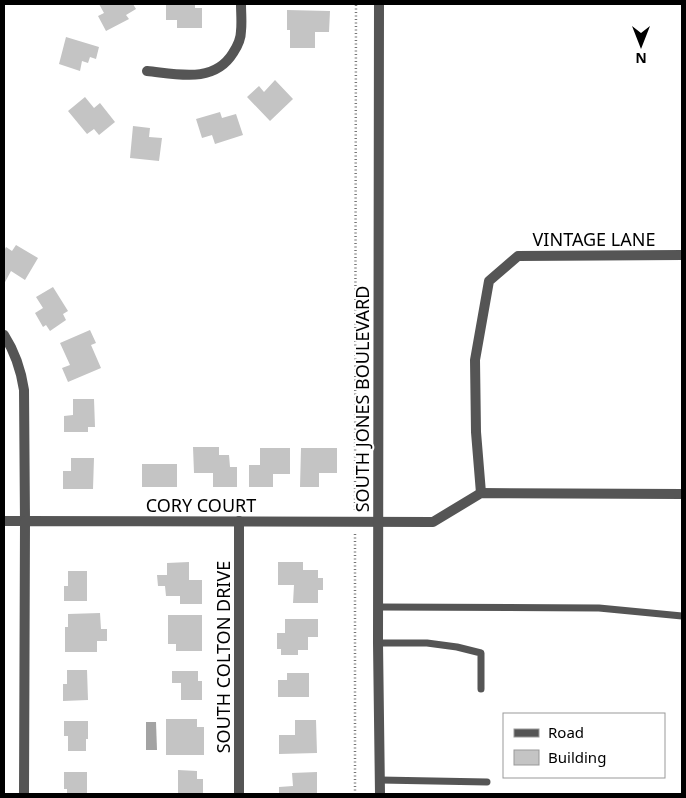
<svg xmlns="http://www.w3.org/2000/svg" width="686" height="798" viewBox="0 0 686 798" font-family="'Noto Sans',sans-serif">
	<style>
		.water { fill: #a3a3a3 }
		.building { fill: #c4c4c4 }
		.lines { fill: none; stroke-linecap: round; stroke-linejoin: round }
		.path { stroke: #777; stroke-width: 2.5; stroke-dasharray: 1 2.5; stroke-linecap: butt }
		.service { stroke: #555; stroke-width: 7 }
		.minor { stroke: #555; stroke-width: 10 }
		.tertiary { stroke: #555; stroke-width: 10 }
		.labels { text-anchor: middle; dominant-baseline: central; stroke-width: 4; stroke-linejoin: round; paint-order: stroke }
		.street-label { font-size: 18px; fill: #000; stroke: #fff }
	</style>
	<rect width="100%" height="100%" fill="#fff"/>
	<!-- water -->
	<polygon class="water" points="156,722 157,750 146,750 146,722"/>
	<!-- building -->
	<g class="building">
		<polygon points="99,4 133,4 136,9 126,15 129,19 106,31 98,16 104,13"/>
		<polygon points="166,4 195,4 195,8 202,8 202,28 177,28 177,20 166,20"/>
		<polygon points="287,10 330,11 329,32 315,32 315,48 290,48 290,30 287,30"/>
		<polygon points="66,37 99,47 96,59 90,57 88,63 82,61 80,71 59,64"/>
		<polygon points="275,80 293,99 270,121 247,97 259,86 264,92"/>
		<polygon points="85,97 94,108 100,103 115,122 99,135 94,129 87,134 68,111"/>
		<polygon points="220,112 222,118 236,114 243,135 215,144 212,135 202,138 196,119"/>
		<polygon points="133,126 150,128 149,137 162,138 159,161 130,158"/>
		<polygon points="16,245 38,258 25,280 11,271 4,284 4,251 6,247 12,251"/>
		<polygon points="53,287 68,311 63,314 66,320 50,331 46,325 43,327 35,313 43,308 36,297"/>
		<polygon points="90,330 96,343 91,345 101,368 68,382 62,368 70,365 60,343"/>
		<polygon points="73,399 94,399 95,427 88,427 88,432 64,432 64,416 73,415"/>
		<polygon points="193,447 219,447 219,455 229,455 230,467 237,467 237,487 213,487 213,473 194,473"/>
		<polygon points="260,448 290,448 290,474 273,474 273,487 249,487 249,465 260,465"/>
		<polygon points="301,448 337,448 337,473 319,473 319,487 300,487"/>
		<polygon points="71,458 94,458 93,489 63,489 63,471 71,471"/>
		<rect x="142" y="464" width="35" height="23"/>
		<polygon points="189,562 189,580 202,580 202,604 180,604 180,596 166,596 165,586 158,586 157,575 167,575 167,563"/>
		<polygon points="278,562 303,562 303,570 318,570 318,578 323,578 323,590 318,590 318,603 293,603 294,585 278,585"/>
		<polygon points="68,571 87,571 87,601 64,601 64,586 68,586"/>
		<polygon points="100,613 101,629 107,629 107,641 97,641 97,652 65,652 65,627 68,627 68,614"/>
		<polygon points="168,615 202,615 202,651 176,651 176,644 168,644"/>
		<polygon points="285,619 318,619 318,637 308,637 308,650 298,650 298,655 281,655 281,649 277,649 277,633 285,633"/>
		<polygon points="67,670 87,670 88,700 63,701 63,684 67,684"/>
		<polygon points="172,671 198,671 198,681 202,681 202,700 181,700 181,683 172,683"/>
		<polygon points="287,673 309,673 309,697 278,697 278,680 287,680"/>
		<polygon points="166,719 197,719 197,727 204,727 204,755 166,755"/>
		<polygon points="295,720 316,720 317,753 279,754 279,735 295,735"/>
		<polygon points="64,721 88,721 88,739 86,739 86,751 68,751 68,736 64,736"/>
		<polygon points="178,770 197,771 197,779 203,779 203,794 178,794"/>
		<polygon points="64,772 87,772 87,794 67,794 67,789 64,789"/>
		<polygon points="317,772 317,794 279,794 279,787 293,786 292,773"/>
	</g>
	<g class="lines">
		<!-- path -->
		<g class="path">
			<polyline points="355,510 356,4"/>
			<polyline points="355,794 355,533"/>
		</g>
		<!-- service -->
		<g class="service">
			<polyline points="378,607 599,608 682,616"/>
			<polyline points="378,643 427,643 457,647 481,653 481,689"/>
			<polyline points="380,780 487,782"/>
		</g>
		<!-- minor -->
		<g class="minor">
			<path d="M 147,71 C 177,74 214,84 233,53 C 237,47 241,39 241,31 C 242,22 241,13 241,4"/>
			<path d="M 4,335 C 15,352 21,370 24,390 L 25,521 L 4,521"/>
			<polyline points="481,493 476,432 475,360 489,281 518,256 682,255"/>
			<polyline points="24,794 25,521 433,522 481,493 682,494"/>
			<polyline points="239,794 239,521"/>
		</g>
		<!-- tertiary -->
		<polyline class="tertiary" points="379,4 378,643 380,794"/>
	</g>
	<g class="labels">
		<!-- street labels -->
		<g class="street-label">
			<text x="594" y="239">VINTAGE LANE</text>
			<text transform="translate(362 399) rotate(-90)">SOUTH JONES BOULEVARD</text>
			<text x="201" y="505">CORY COURT</text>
			<text transform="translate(223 657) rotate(-90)">SOUTH COLTON DRIVE</text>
		</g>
	</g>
	<!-- border -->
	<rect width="686" height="798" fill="none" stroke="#000000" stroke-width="10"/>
	<!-- legend -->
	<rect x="503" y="713" width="162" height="65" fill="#ffffff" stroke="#999999"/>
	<rect x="514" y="729" width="25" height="8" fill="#555555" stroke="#999999"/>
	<text x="548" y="738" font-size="15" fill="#000000">Road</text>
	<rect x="514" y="750" width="25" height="15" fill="#c4c4c4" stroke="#999999"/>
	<text x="548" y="763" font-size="15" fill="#000000">Building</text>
	<!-- north arrow -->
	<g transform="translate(641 45) rotate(180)" stroke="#ffffff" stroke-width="4" paint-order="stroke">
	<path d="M0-4L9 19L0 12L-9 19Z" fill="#000000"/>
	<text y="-8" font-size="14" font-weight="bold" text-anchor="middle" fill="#000000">N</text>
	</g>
</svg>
